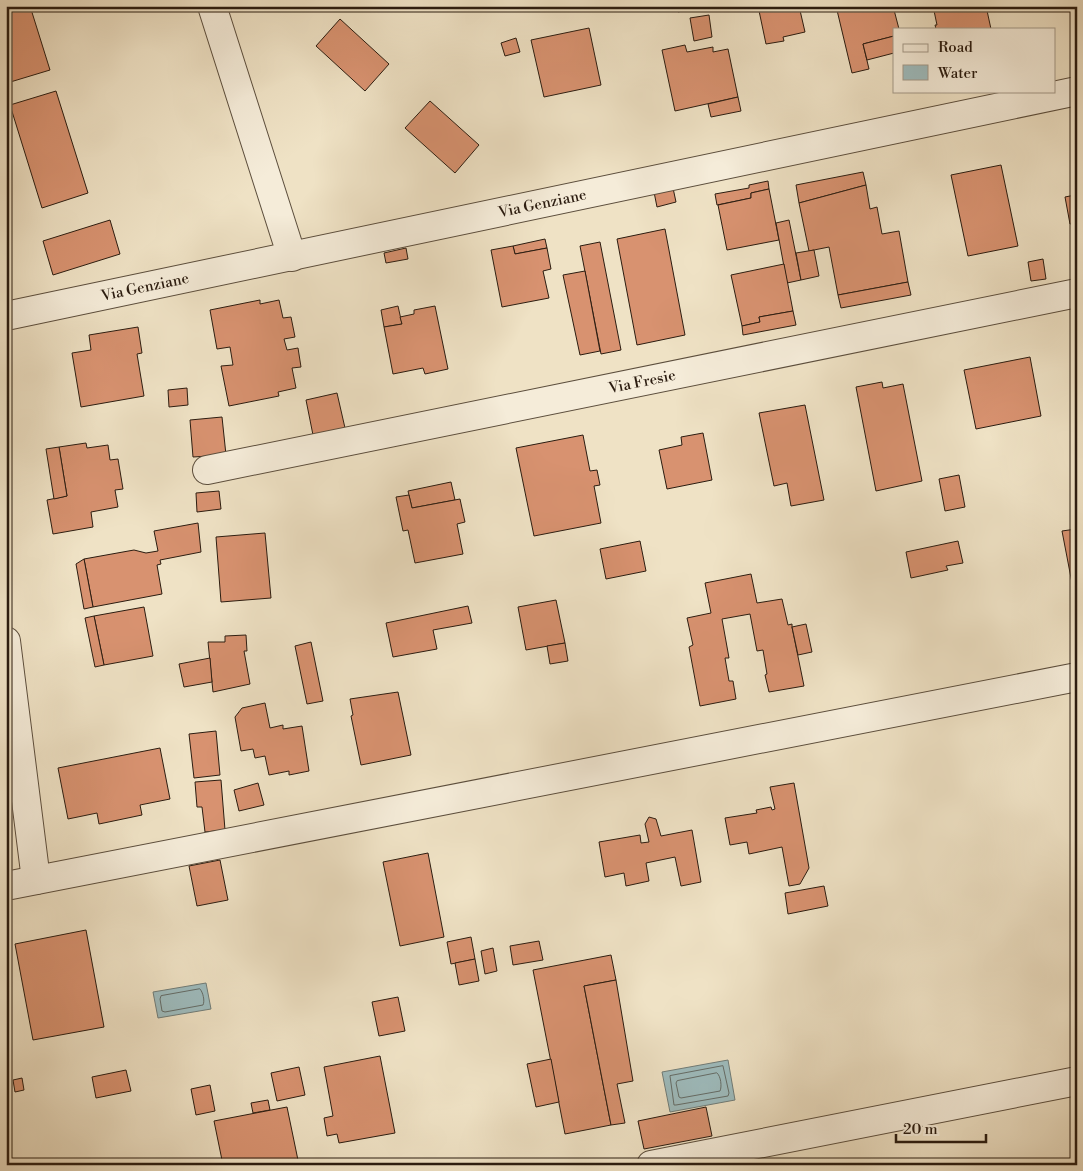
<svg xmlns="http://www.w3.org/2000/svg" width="1083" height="1171" viewBox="0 0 1083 1171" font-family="'Libre Bodoni',serif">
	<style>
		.water { fill: #9ebcbe; stroke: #707c78 }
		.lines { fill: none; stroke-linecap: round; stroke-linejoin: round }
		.shore { stroke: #646c67; stroke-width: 1 }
		.building { fill: #d89270; stroke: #2b1c10 }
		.street-casing { stroke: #5c4e3d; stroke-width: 30 }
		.street { stroke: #f5ecd9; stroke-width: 28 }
		.labels { text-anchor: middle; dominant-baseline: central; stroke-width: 4; stroke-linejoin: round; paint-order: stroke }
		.street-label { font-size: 15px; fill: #2b1c10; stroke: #f5ecd9 }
	</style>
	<rect width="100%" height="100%" fill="#efe2c5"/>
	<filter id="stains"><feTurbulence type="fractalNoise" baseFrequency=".004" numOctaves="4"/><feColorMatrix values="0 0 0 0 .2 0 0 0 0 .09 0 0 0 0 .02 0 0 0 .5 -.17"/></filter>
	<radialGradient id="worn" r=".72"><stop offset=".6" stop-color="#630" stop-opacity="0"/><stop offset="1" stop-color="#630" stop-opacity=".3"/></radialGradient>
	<!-- water -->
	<g class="water">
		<polygon points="206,983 211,1009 158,1018 153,992"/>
		<polygon points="728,1060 735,1100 670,1112 662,1072"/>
	</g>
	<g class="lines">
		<!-- shore -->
		<g class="shore">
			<path d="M 200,989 C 203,992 205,1001 203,1005 L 165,1012 L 162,1011 L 160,999 L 161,996 Z"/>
			<polygon points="723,1066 729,1093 728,1096 676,1105 674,1105 670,1076"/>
			<path d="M 717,1073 C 721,1076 722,1087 720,1091 L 681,1098 L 679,1097 L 676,1083 L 677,1081 Z"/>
		</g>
	</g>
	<!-- building -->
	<g class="building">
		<polygon points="6,6 30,6 50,70 7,83"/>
		<polygon points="676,6 706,6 678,12"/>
		<polygon points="758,6 799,6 805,32 783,37 784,41 766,44"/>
		<polygon points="836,6 893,6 899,29 894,29 894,36 863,44 869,69 852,73"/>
		<polygon points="933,6 986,6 991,29 936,29 935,25 937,25"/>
		<polygon points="709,15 712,37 694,41 690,18"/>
		<polygon points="340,19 389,64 365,91 316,46"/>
		<polygon points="589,28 601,85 544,97 531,40"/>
		<polygon points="894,36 894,53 867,60 863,44"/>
		<polygon points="516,38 520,52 505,56 501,43"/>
		<polygon points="685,45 687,52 713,47 713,52 728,49 738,97 675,111 662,50"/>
		<polygon points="56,91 88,193 42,208 10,105"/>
		<polygon points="738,97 741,111 711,117 708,104"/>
		<polygon points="430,101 479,145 455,173 405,128"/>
		<polygon points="1001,165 1018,246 968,256 951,175"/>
		<polygon points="863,172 866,185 799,203 796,185"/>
		<polygon points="768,181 769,189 751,193 751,198 717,205 715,194 749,188 749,185"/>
		<polygon points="1077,181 1077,223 1070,224 1065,197 1075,195 1072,182"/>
		<polygon points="866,185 870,209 877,207 882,234 899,231 908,282 838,295 829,247 809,251 799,203"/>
		<polygon points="673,188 676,202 657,207 654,192"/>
		<polygon points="769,189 779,240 727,250 718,205 751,198 751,193"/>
		<polygon points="110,220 120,254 53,275 43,241"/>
		<polygon points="789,220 801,280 787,283 776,223"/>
		<polygon points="665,229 685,335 637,345 617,239"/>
		<polygon points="545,239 547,248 515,254 513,246"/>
		<polygon points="600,242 621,350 601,354 580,246"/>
		<polygon points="513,246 515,254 547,248 551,269 543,271 549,298 502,307 491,250"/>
		<polygon points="406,248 408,259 386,263 384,253"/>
		<polygon points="814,250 819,276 801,280 796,253"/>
		<polygon points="1043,259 1046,279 1031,281 1028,262"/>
		<polygon points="784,264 793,311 759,317 760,322 742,326 731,275"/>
		<polygon points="585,271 600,351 580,355 563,275"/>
		<polygon points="908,282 911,295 841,308 838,295"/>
		<polygon points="260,300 260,304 279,300 283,318 291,317 295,337 284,339 287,350 298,348 301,367 292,368 296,388 278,392 279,396 229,406 221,366 233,365 230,347 217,349 210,310"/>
		<polygon points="398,306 402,324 384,327 381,310"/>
		<polygon points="435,306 448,369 425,374 423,368 393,374 384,327 402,324 400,317 414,314 414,310"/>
		<polygon points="793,311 796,325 743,335 742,326 760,322 759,317"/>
		<polygon points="138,327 142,353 137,354 144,396 81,407 72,353 91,350 89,335"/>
		<polygon points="1030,357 1041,416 976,429 964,370"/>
		<polygon points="882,382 883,388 903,384 922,481 876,491 856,387"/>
		<polygon points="187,388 188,405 169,407 168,390"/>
		<polygon points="337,393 345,428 313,435 306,400"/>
		<polygon points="805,405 824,500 791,506 787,483 774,486 759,413"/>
		<polygon points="222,417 226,455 193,457 190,420"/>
		<polygon points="703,433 712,480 667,489 659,450 682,445 681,437"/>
		<polygon points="583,435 590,471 597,470 600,485 594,486 601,523 534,536 516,448"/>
		<polygon points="86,443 87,448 108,445 110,460 118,459 123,489 115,490 118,507 91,512 93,527 53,534 47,500 67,496 59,447"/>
		<polygon points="59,447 67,496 54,499 46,449"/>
		<polygon points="959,475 965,507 945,511 939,479"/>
		<polygon points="451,482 455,500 412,508 408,491"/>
		<polygon points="219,491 221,509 197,512 196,493"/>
		<polygon points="409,495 412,508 460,499 465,522 457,524 463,554 415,563 408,530 403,531 396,497"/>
		<polygon points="198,523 201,552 160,560 161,564 157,565 162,594 93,607 84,559 134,550 146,553 158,551 154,531"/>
		<polygon points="1076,529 1077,529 1076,604 1062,531"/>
		<polygon points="265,533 271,598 221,602 216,537"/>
		<polygon points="640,541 646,571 606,579 600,549"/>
		<polygon points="958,541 963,563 946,566 948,570 911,578 906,552"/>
		<polygon points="84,559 93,607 84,609 76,564"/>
		<polygon points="751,574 757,603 782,599 788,625 792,624 792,627 804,686 769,692 765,675 767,674 763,650 757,651 750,614 722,619 729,658 725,658 729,681 733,681 736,699 700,706 689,647 693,645 687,618 711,613 705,583"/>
		<polygon points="556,600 565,643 526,650 518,607"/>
		<polygon points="468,606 472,623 433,630 437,649 393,657 386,623"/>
		<polygon points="144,607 153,656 104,665 94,616"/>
		<polygon points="94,616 104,665 95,667 85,618"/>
		<polygon points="806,624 812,652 798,655 792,627"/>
		<polygon points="246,635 247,651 244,651 250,684 213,692 208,642 225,642 225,636"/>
		<polygon points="311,642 323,701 307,704 295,646"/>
		<polygon points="565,643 568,661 550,664 547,646"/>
		<polygon points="210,658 212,682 184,687 179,664"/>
		<polygon points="398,692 411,755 361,765 351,716 353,715 350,699"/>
		<polygon points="265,703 270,728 283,725 283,729 302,726 309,771 289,775 289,771 269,775 265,756 255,758 253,749 241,751 235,717 242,708"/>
		<polygon points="216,731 220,775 194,778 189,734"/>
		<polygon points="160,748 170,799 140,805 142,815 99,824 97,813 68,819 58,768"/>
		<polygon points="221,780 225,830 205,832 202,807 197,807 195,782"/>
		<polygon points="258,783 264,805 239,811 234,790"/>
		<polygon points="794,783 809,868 800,884 789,886 782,847 749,854 747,842 730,845 725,818 757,813 756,810 771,807 772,810 775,809 770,787"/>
		<polygon points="649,817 656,819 661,836 692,830 701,882 681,886 675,857 646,863 649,881 626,886 624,873 605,877 599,842 640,835 641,843 649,842 645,824"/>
		<polygon points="428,853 444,937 400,946 383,862"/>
		<polygon points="220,860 228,900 197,906 189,866"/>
		<polygon points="824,886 828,906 788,914 785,893"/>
		<polygon points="86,930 104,1027 33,1040 15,944"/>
		<polygon points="471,937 475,959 451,964 447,942"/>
		<polygon points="539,941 543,960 513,965 510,946"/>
		<polygon points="493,948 497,971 485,974 481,951"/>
		<polygon points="611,955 616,980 584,986 611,1125 565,1134 533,970"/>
		<polygon points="475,959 479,981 459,985 455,963"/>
		<polygon points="616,980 633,1081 617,1084 625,1123 611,1125 584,986"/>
		<polygon points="398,997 405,1031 379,1036 372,1002"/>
		<polygon points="380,1056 395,1133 339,1143 337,1134 327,1136 324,1118 333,1116 324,1067"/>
		<polygon points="551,1059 559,1102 536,1107 527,1064"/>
		<polygon points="299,1067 305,1095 277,1101 271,1073"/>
		<polygon points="126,1070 131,1091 96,1098 92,1077"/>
		<polygon points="22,1078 24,1090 15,1092 13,1080"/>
		<polygon points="210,1085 215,1111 196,1115 191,1089"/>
		<polygon points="268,1100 270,1110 253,1113 251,1103"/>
		<polygon points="287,1107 299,1165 223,1165 214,1121"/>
		<polygon points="706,1107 712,1136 644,1149 638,1121"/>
	</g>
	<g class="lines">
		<defs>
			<g id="street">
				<polyline points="212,6 292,257"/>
				<path id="s1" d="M 6,316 L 1077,91"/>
				<path id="s2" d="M 207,470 L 1077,293"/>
				<polyline points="6,641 36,880"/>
				<polyline points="6,886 1077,677"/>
				<polyline points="651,1165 1077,1081"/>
			</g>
		</defs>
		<!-- street casing -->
		<use href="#street" class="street-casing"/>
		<!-- street -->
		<use href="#street" class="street"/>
	</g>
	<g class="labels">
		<!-- street labels -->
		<g class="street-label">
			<text stroke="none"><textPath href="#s1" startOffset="548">Via Genziane</textPath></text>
			<text stroke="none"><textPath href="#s1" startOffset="142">Via Genziane</textPath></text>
			<text stroke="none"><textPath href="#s2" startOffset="444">Via Fresie</textPath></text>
		</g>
	</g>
	<!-- margin -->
	<rect width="1083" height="1171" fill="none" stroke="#efe2c5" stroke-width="25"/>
	<rect x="8" y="8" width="1068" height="1156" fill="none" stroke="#2b1c10" stroke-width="2.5"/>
	<rect x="12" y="12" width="1058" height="1146" fill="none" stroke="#2b1c10"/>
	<!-- legend -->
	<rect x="893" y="28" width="162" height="65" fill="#f5ecd9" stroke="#a49989"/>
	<rect x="903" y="44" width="25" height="8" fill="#f5ecd9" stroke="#a49989"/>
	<text x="938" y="52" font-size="15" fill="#2b1c10">Road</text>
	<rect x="903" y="65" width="25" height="15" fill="#9ebcbe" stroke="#a49989"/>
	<text x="938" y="78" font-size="15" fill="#2b1c10">Water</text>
	<!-- scale -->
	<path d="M896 1134v8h90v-8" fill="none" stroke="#2b1c10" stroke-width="2.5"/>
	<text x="903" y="1134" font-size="15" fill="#2b1c10" stroke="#f5ecd9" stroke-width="4" paint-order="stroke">20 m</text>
	<rect width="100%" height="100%" filter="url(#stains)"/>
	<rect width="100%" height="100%" fill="url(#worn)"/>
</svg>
